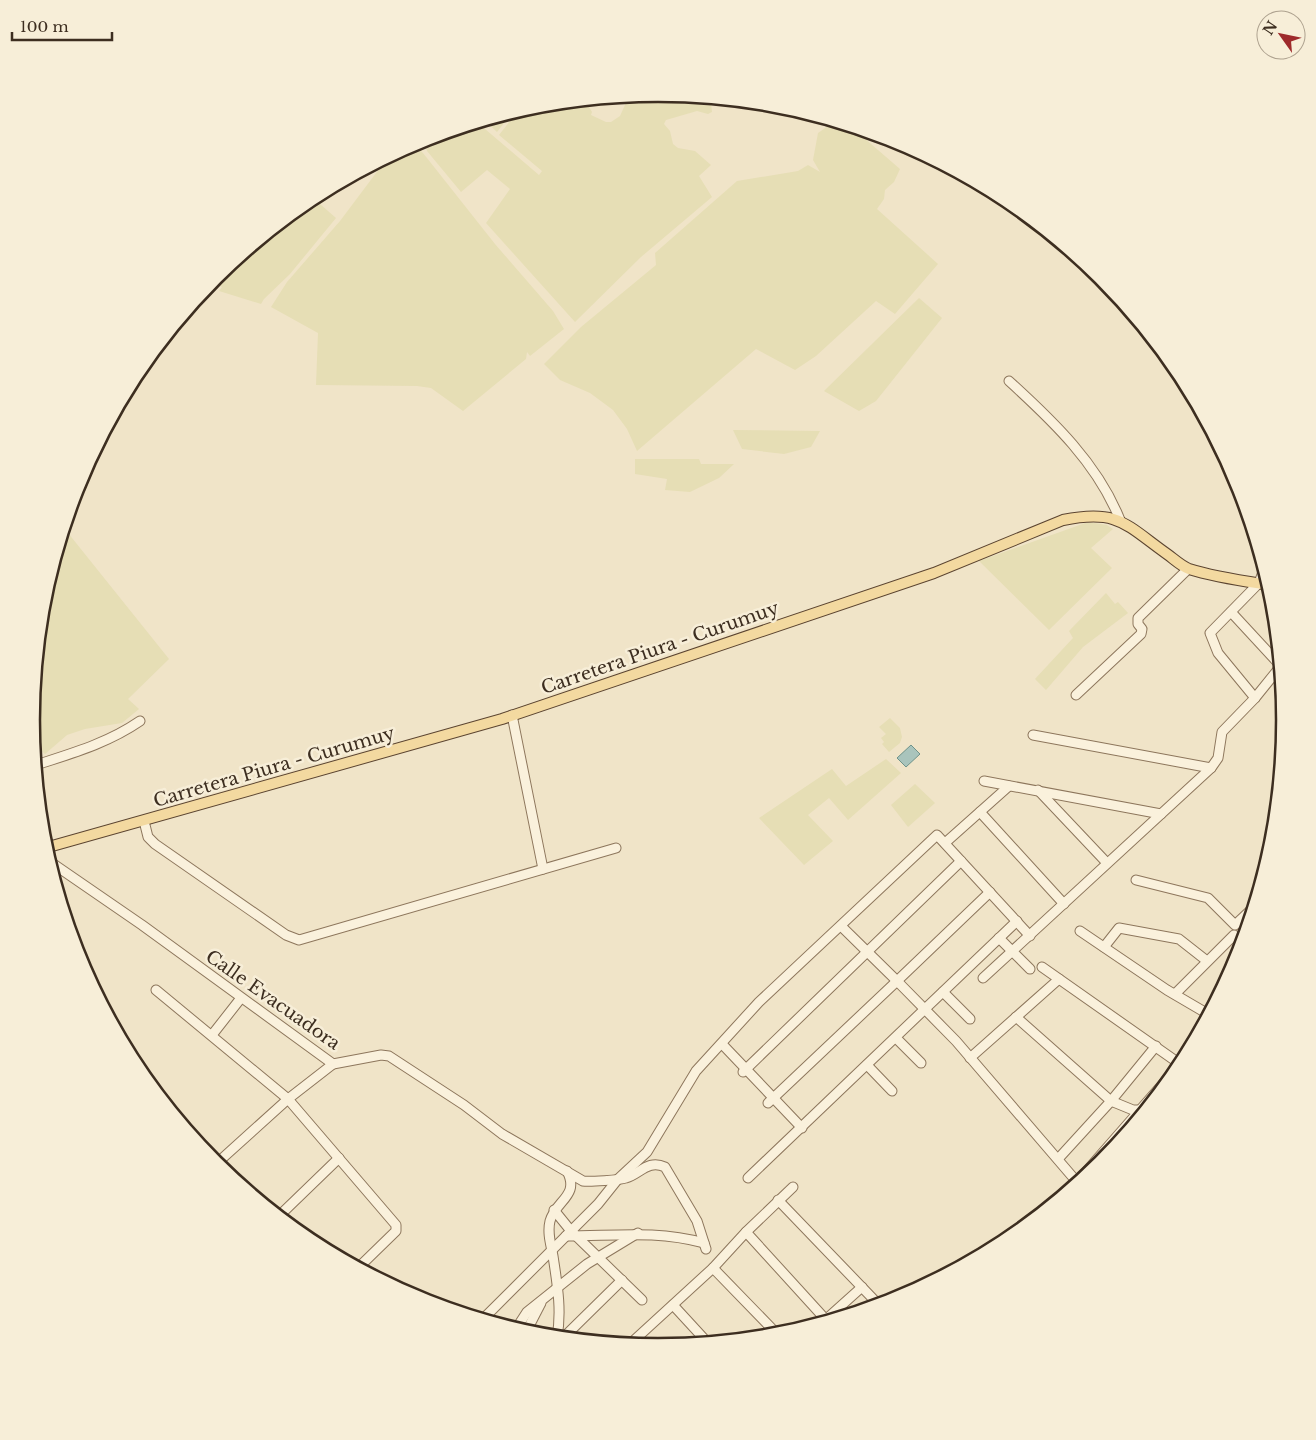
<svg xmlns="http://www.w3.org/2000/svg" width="1316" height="1440" viewBox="0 0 1316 1440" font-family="'Libre Baskerville',serif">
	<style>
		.farmland { fill: #e6deb5 }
		.water { fill: #a9c4bc; stroke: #6f938a }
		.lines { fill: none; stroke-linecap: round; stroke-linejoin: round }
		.minor-casing { stroke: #8d765c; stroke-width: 11 }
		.major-casing { stroke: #5b4430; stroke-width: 12 }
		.minor { stroke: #faf1dc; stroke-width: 9 }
		.major { stroke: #f3d9a0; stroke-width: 10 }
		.labels { text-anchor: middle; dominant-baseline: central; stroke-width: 5; stroke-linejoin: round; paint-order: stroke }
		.street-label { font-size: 18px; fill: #3d2e20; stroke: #f7eed8 }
		.rim { fill: none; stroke: #3d2e20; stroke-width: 2.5 }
	</style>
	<rect width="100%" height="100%" fill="#f0e4c8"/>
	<!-- farmland -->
	<g class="farmland">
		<polygon points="658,93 705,98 711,103 712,112 708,114 697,111 666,120 664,124 670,131 673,144 678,148 695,151 711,165 699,176 712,197 641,257 575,322 486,223 510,189 487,170 461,192 427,151 425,139 478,123 539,175 542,171 499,135 518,111 536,105 585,100 592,112 591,115 606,122 611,122 620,116 629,96"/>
		<polygon points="513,112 497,132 485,121"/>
		<polygon points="843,125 856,131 900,169 894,182 885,190 884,199 877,209 938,264 895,314 876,301 816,356 795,370 756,349 637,451 627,429 613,410 590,393 560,380 544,364 581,327 656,265 655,253 737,181 798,171 808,165 820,172 813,160 818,133 828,126"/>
		<polygon points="413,144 423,153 495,244 553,311 564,329 530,356 527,352 526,359 463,411 431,388 417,386 316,385 318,333 271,307 287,282 340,221 376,173 393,154"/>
		<polygon points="312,197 336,218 290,274 264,299 261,304 219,291 222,287 210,283"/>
		<polygon points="919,298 942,318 876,401 859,411 824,391"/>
		<polygon points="733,430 820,431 811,447 784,454 742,449"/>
		<polygon points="635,459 699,459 701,464 734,464 719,478 690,492 665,490 667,479 635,474"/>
		<polygon points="1088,522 1107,525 1113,529 1091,548 1112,568 1049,630 979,561"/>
		<polygon points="64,528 169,659 128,699 139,709 122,723 85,729 67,735 45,754 34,744 31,720 43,597"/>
		<polygon points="1106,593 1115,604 1118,602 1128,613 1083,647 1046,690 1035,679 1073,638 1069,631 1070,630"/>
		<polygon points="890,718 900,728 902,737 900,743 889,752 882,744 884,742 881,738 886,734 879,727"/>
		<polygon points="886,759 901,773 848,820 829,798 808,815 833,841 804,865 759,818 832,769 846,786"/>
		<polygon points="915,784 935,803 908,827 891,805"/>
	</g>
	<!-- water -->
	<polygon class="water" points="911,745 920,754 906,767 897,758"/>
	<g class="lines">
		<defs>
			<g id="minor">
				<path d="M 1009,381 C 1053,421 1098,464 1120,520"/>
				<polyline points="1231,612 1279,664"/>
				<polyline points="1076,695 1141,634 1142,629 1138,624 1138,618 1188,569"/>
				<polyline points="1255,698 1218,653 1210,633 1259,583 1264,569"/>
				<polyline points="512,715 543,869"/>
				<polyline points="1033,735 1211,768"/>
				<path d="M 36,765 C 73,753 108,743 140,721"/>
				<polyline points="984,781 1161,814"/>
				<polyline points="1038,790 1107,863"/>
				<polyline points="980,812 1064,904"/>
				<polyline points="144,821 148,837 155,844 286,935 299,940 616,848"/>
				<polyline points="945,843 1009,786"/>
				<path d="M 49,861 L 142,925 L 333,1064 L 381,1055 L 389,1056 L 464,1105 L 502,1134 L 583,1181 C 588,1182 621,1180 626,1178 C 640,1174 648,1159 665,1167 L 697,1221 L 706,1249"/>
				<polyline points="1136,880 1208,898 1235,925 1253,908"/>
				<polyline points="841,926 897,981 990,892"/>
				<polyline points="1080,931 1167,990 1208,1014"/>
				<polyline points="999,938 1030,969"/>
				<polyline points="1104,947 1119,928 1179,939 1207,961"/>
				<polyline points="1042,967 1180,1064"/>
				<polyline points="983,978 1211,768 1218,758 1222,732 1255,698 1280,667"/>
				<polyline points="156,990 288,1099 396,1225 396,1231 359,1267"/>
				<polyline points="943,992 970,1019"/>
				<polyline points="1175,994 1234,935"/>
				<polyline points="1016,1017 1111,1101 1133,1110 1140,1110"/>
				<polyline points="212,1035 241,998"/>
				<polyline points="896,1038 921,1063"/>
				<polyline points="722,1044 802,1128"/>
				<polyline points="970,1058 1059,979"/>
				<polyline points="867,1065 892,1091"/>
				<polyline points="743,1072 961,861"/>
				<polyline points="768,1103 897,981 956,1041 1077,1182 1182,1062"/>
				<polyline points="1058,1159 1111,1101 1156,1046"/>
				<polyline points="216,1164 288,1099 333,1064"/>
				<polyline points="748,1178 1017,921"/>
				<polyline points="778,1200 879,1305"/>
				<polyline points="554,1210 571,1231 642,1300"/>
				<polyline points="279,1216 339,1158"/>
				<polyline points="746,1232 827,1321"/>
				<path d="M 566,1236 C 615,1236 656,1230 704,1243"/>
				<polyline points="713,1268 778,1335"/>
				<polyline points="673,1305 707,1342"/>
				<polyline points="483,1319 598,1204 618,1179 647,1152 696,1071 759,1002 937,835 1030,936"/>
				<polyline points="823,1322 862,1287"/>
				<polyline points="516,1329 527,1312 587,1264 638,1233"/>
				<polyline points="526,1332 541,1303"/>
				<path d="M 557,1337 C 562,1310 557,1283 553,1256 C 551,1245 547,1233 550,1221 C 556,1200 580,1196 567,1171"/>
				<polyline points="564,1337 622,1280"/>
				<polyline points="630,1344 713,1268 746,1232 793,1187"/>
			</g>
			<path id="major" d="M 45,848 L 502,719 L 934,573 L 1063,520 C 1118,509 1125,524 1167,554 C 1174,559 1181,566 1189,569 C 1214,577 1243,581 1269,585"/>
		</defs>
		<!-- minor casing -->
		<use href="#minor" class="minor-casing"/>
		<!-- major casing -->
		<use href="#major" class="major-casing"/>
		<!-- minor -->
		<use href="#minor" class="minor"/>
		<!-- major -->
		<use href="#major" class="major"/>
	</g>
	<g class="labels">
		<!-- street labels -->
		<g class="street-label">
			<text transform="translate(660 648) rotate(-19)">Carretera Piura - Curumuy</text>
			<text transform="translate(274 767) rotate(-16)">Carretera Piura - Curumuy</text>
			<text transform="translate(273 1000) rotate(35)">Calle Evacuadora</text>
		</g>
	</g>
	<!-- crop -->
	<path d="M0 0H1316V1440H0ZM40 720a618 618 0 1 1 1236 0a618 618 0 1 1-1236 0Z" fill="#f7eed8" fill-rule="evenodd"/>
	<path class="rim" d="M40 720a618 618 0 1 1 1236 0a618 618 0 1 1-1236 0Z"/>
	<!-- north arrow -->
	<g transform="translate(1281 35) rotate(303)"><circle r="24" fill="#f7eed8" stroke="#ada18e"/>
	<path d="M0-4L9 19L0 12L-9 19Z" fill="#9e2a2b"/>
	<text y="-8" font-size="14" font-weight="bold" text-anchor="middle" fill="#3d2e20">N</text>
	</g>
	<!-- scale -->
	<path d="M12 32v8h100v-8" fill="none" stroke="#3d2e20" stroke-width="2.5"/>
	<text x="20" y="32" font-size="15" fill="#3d2e20" stroke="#f7eed8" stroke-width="4" paint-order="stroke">100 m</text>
</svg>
